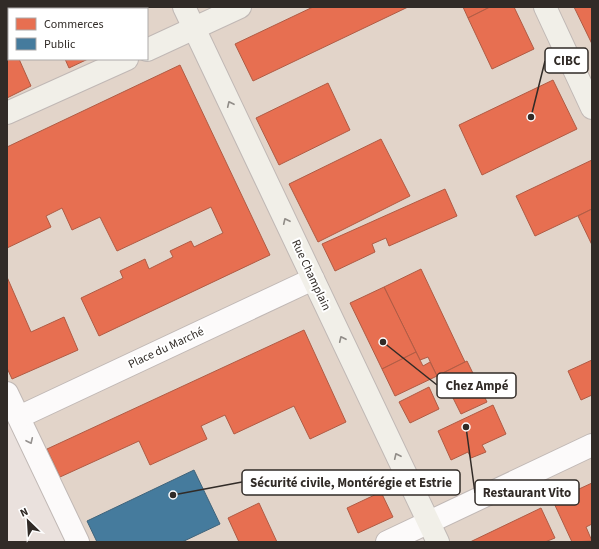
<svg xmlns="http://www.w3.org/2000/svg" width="599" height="549" viewBox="0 0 599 549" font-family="'Source Sans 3',sans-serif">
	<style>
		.commercial { fill: #e2d4c9; fill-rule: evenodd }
		.shops { fill: #e76f51; stroke: #b05b44 }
		.public { fill: #457b9d; stroke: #3f637a }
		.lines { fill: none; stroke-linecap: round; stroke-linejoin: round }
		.street-casing { stroke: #c0b8b5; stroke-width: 24 }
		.secondary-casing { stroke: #c0b8b5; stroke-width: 24 }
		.street { stroke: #fcfafa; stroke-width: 22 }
		.secondary { stroke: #f1efe8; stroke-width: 22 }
		.oneway { stroke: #918d88 }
		.oneway2 { stroke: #969290 }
		.labels { text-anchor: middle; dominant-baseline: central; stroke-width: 4; stroke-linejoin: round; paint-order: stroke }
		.street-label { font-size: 12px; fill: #312b27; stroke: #fff }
		.leader { fill: none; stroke: #312b27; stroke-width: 1.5 }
		.callout-dot { fill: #312b27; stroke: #fff; stroke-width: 1.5 }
		.callout { fill: #fff; stroke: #312b27; stroke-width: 1.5 }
		.callout-label { font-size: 13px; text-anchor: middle; font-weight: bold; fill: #312b27 }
	</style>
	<rect width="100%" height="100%" fill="#eae1dd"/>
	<!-- commercial -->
	<path class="commercial" d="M 7,7 L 592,7 L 592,542 L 438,542 L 428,522 L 387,542 L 78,542 L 7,395 ZM 9,9 L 147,9 L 147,59 L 9,59 Z"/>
	<!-- shops -->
	<g class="shops">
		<polygon points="7,7 38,7 33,9 9,9 9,20 7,21"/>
		<polygon points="41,7 100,7 101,9 42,9"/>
		<polygon points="313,7 408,7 253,81 235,44"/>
		<polygon points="463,7 490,7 468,18"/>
		<polygon points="490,7 514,7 534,49 492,69 468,18"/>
		<polygon points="574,7 592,7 592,44"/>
		<polygon points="9,57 9,59 19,59 31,86 7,98 7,58"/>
		<polygon points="65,59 88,59 69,68"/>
		<polygon points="180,65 270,255 99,336 81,298 123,278 120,271 145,259 149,269 173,257 170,251 191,241 194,247 223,233 211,207 117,251 100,217 72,230 62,208 46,216 51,227 7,248 7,147"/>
		<polygon points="553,80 577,129 482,175 459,125"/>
		<polygon points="328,83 350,130 279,165 256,118"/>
		<polygon points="381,139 410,196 318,242 289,184"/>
		<polygon points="592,160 592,209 535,236 516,196"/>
		<polygon points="445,189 457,216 389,246 386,238 372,244 375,252 335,271 322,244"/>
		<polygon points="592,209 592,245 578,216"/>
		<polygon points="421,269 465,362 437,376 428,357 420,360 384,287"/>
		<polygon points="7,277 31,332 64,317 78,350 12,379 7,368"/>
		<polygon points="384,287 416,352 382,369 350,303"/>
		<polygon points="304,330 346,422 310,439 294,406 234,434 225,415 201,426 207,439 150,465 139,441 60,477 47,449"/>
		<polygon points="416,352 423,366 430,362 437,376 395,396 382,369"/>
		<polygon points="592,360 592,395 581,400 568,371"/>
		<polygon points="467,361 487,402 461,414 441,374"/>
		<polygon points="429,387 439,409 410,423 399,402"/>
		<polygon points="493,405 506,434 482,445 486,452 471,458 468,452 451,460 438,431"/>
		<polygon points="592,483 592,524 586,527 592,541 572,542 553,501"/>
		<polygon points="381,492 393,517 358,533 347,508"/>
		<polygon points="259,503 277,542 239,542 228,518"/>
		<polygon points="541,508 555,538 545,542 470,542"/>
	</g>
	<!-- public -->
	<polygon class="public" points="194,470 220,524 182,542 97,542 87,521"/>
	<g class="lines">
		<defs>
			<g id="street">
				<polyline points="7,393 78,542"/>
				<polyline points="19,417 313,279"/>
				<polyline points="387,542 592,445"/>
			</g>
			<g id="secondary">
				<polyline points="184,7 438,542"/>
				<polyline points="545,7 592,108"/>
				<polyline points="147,50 240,7"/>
				<polyline points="7,113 127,59"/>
			</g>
		</defs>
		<!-- street casing -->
		<use href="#street" class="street-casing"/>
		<!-- secondary casing -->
		<use href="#secondary" class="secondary-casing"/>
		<!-- street -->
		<use href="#street" class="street"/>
		<!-- secondary -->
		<use href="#secondary" class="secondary"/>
	</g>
	<!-- one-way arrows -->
	<defs><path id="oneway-chevron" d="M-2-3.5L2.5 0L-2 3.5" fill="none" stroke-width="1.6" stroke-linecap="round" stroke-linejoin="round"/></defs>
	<g class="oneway">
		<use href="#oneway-chevron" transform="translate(230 104) rotate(-115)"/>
		<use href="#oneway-chevron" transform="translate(286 221) rotate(-115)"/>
		<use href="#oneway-chevron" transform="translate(342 339) rotate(-115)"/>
		<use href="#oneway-chevron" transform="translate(397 456) rotate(-115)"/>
	</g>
	<use class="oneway2" href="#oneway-chevron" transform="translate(30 441) rotate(65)"/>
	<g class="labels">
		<!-- street labels -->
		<g class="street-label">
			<text transform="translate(311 275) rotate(65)">Rue Champlain</text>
			<text transform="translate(166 348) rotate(-25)">Place du Marché</text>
		</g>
	</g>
	<!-- callouts -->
	<path class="leader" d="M531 117L545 61M383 342L437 385M173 495L242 482M466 427L475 493"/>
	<g class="callout-dot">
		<circle cx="531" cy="117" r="4"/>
		<circle cx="383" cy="342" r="4"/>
		<circle cx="173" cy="495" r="4"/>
		<circle cx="466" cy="427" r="4"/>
	</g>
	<g class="callout">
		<rect x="545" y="48" width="43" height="25" rx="4"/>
		<rect x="437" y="373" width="79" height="25" rx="4"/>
		<rect x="242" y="470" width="218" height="25" rx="4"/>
		<rect x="475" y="480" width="104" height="25" rx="4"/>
	</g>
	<g class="callout-label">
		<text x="567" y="65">CIBC</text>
		<text x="477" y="390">Chez Ampé</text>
		<text x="351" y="487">Sécurité civile, Montérégie et Estrie</text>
		<text x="527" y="497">Restaurant Vito</text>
	</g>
	<!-- border -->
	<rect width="599" height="549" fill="none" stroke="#312b27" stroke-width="16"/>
	<!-- legend -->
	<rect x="8" y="8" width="140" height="52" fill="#ffffff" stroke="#adaaa9"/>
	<rect x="16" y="18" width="20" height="12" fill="#e76f51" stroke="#adaaa9"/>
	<text x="44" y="28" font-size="12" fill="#312b27">Commerces</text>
	<rect x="16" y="38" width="20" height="12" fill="#457b9d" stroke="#adaaa9"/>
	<text x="44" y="48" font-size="12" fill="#312b27">Public</text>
	<!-- north arrow -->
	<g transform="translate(28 521) rotate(335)" stroke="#ffffff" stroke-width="3" paint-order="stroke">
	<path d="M0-3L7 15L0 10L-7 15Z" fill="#312b27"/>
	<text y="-6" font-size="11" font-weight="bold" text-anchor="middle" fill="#312b27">N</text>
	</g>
</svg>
